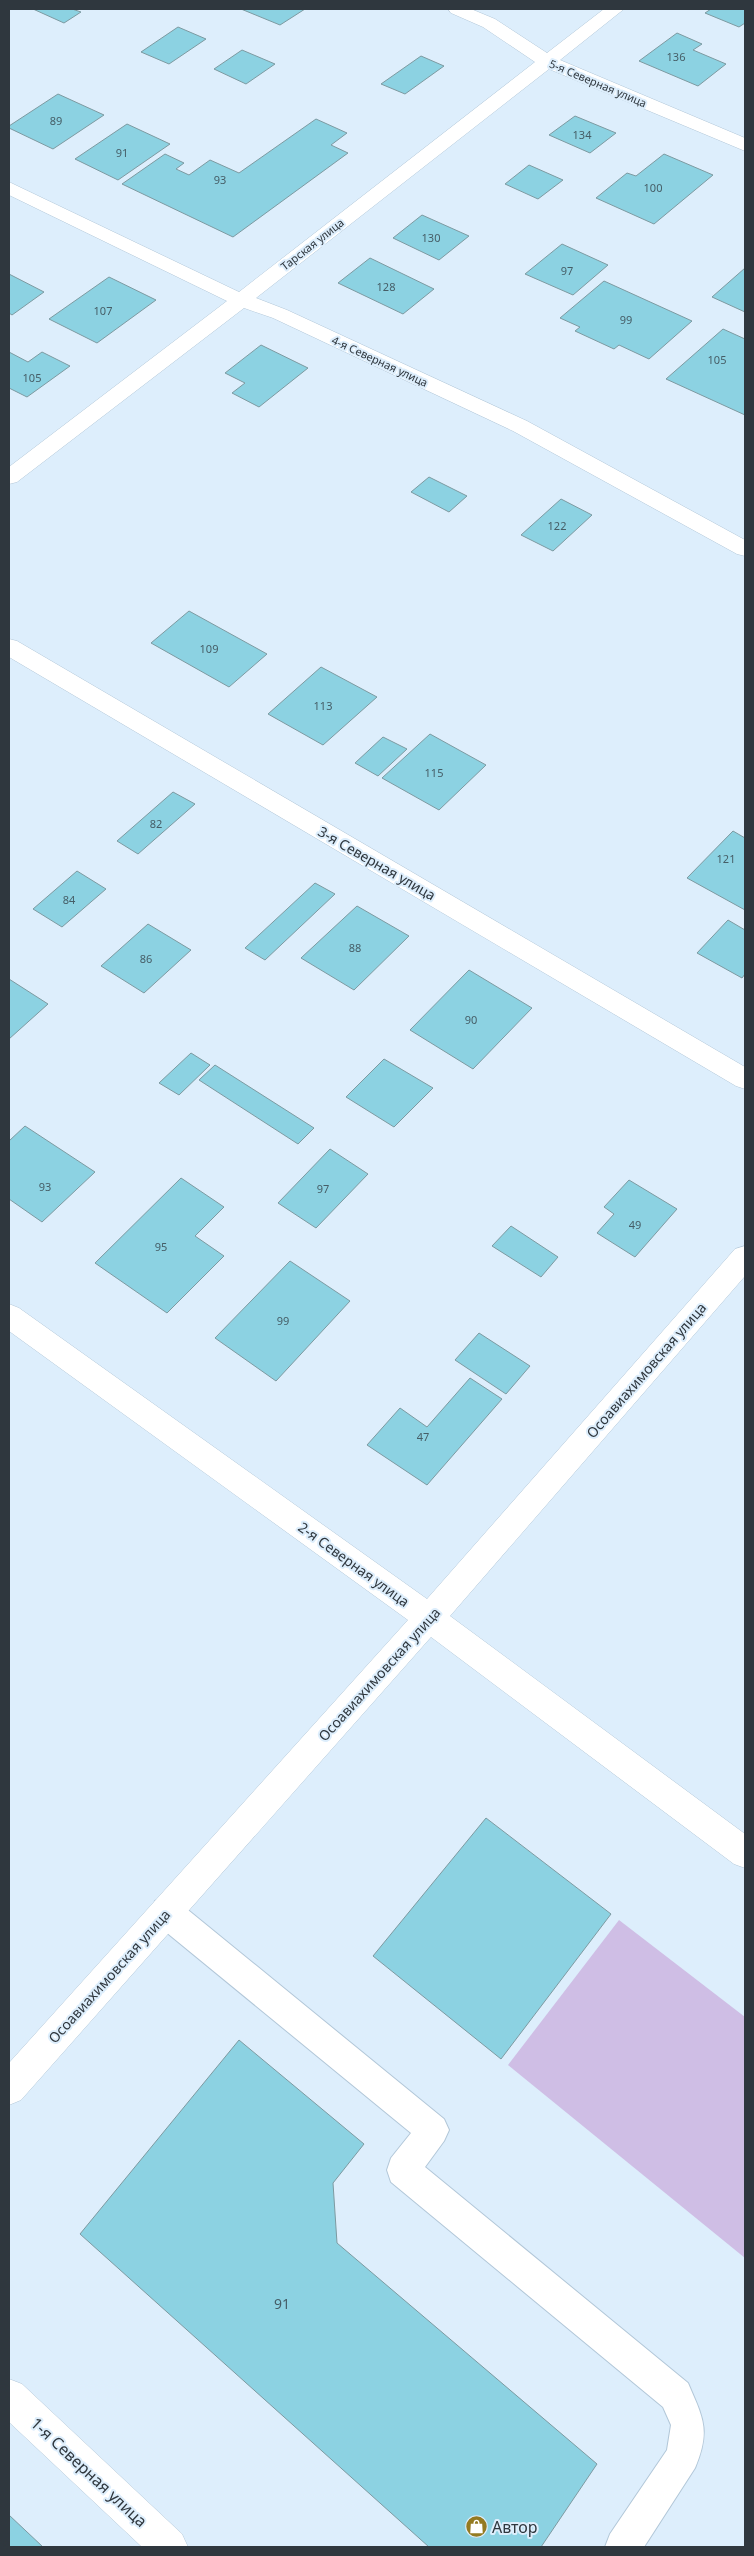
<svg xmlns="http://www.w3.org/2000/svg" width="754" height="2556" viewBox="0 0 754 2556" font-family="'Noto Sans',sans-serif">
	<style>
		.green { fill: #cfbee5 }
		.building { fill: #8cd2e2; stroke: #7d9aa1 }
		.lines { fill: none; stroke-linecap: round; stroke-linejoin: round }
		.service-casing { stroke: #b2c7d8; stroke-width: 2 }
		.minor-casing { stroke: #b2c7d8; stroke-width: 1 }
		.service { fill: #fff; fill-rule: evenodd }
		.minor { fill: #fff; fill-rule: evenodd }
		.labels { text-anchor: middle; dominant-baseline: central; stroke-width: 4; stroke-linejoin: round; paint-order: stroke }
		.number-label { font-size: 11px; fill: #465e67 }
		.far-street-label { font-size: 11px; fill: #2f373e; stroke: #ddeefc }
		.street-label { font-size: 14px; fill: #2f373e; stroke: #ddeefc }
		.near-number-label { font-size: 14px; fill: #465e67 }
		.near-street-label { font-size: 16px; fill: #2f373e; stroke: #ddeefc }
		.near-poi-label { font-size: 16px; fill: #2f373e; stroke: #ddeefc; text-anchor: start }
	</style>
	<rect width="100%" height="100%" fill="#ddeefc"/>
	<!-- green -->
	<polygon class="green" points="619,1920 745,2017 745,2258 508,2065"/>
	<!-- building -->
	<g class="building">
		<polygon points="33,9 72,9 81,12 64,23"/>
		<polygon points="241,9 305,9 280,25"/>
		<polygon points="711,9 745,9 745,23 739,27 705,13"/>
		<polygon points="178,27 206,39 169,64 141,52"/>
		<polygon points="677,33 702,44 693,50 726,64 698,86 639,61"/>
		<polygon points="242,50 275,64 246,84 214,69"/>
		<polygon points="421,56 444,66 405,94 381,84"/>
		<polygon points="58,94 104,115 53,149 9,128 9,126"/>
		<polygon points="575,116 616,133 590,153 549,135"/>
		<polygon points="316,119 347,133 331,145 348,153 233,237 122,184 165,154 184,163 176,169 189,175 210,160 239,173"/>
		<polygon points="127,124 170,144 118,180 75,159"/>
		<polygon points="664,154 713,175 654,224 596,198 627,173 636,176"/>
		<polygon points="529,165 563,180 538,199 505,184"/>
		<polygon points="422,215 469,236 439,260 393,238"/>
		<polygon points="562,244 608,265 573,295 525,274"/>
		<polygon points="370,258 434,289 403,314 338,283"/>
		<polygon points="745,268 745,312 712,297"/>
		<polygon points="9,274 44,292 12,315 9,313"/>
		<polygon points="109,277 156,300 97,343 49,319"/>
		<polygon points="604,281 692,321 649,359 619,345 614,349 575,331 580,327 560,318"/>
		<polygon points="723,329 745,339 745,415 666,379"/>
		<polygon points="261,345 308,368 259,407 232,393 245,383 225,373"/>
		<polygon points="9,352 28,362 42,352 70,366 27,397 9,388"/>
		<polygon points="429,477 467,496 449,512 411,492"/>
		<polygon points="561,499 592,515 553,551 521,535"/>
		<polygon points="189,611 267,654 229,687 151,643"/>
		<polygon points="321,667 377,697 323,745 268,714"/>
		<polygon points="430,734 486,765 439,810 382,778"/>
		<polygon points="383,737 407,749 378,776 355,763"/>
		<polygon points="173,792 195,804 138,854 117,841"/>
		<polygon points="733,831 745,838 745,910 687,878"/>
		<polygon points="77,871 106,889 62,927 33,909"/>
		<polygon points="315,883 335,894 265,960 245,948"/>
		<polygon points="357,906 409,936 354,990 301,958"/>
		<polygon points="728,920 745,930 745,974 742,978 697,953"/>
		<polygon points="148,924 191,950 144,993 101,966"/>
		<polygon points="469,970 532,1008 473,1069 410,1030"/>
		<polygon points="9,979 48,1004 9,1039"/>
		<polygon points="191,1053 210,1065 179,1095 159,1083"/>
		<polygon points="384,1059 433,1088 394,1127 346,1097"/>
		<polygon points="215,1065 314,1128 298,1144 199,1080"/>
		<polygon points="25,1126 95,1172 42,1222 9,1199 9,1141"/>
		<polygon points="330,1149 368,1174 316,1228 278,1203"/>
		<polygon points="181,1178 224,1207 195,1236 224,1256 167,1313 95,1263"/>
		<polygon points="629,1180 677,1209 635,1257 597,1233 614,1214 604,1207"/>
		<polygon points="511,1226 558,1257 541,1277 492,1246"/>
		<polygon points="290,1261 350,1301 276,1381 215,1338"/>
		<polygon points="479,1333 530,1366 506,1394 455,1360"/>
		<polygon points="470,1378 502,1399 427,1485 367,1445 400,1408 427,1427"/>
		<polygon points="486,1818 611,1914 501,2059 373,1956"/>
		<polygon points="239,2040 364,2144 333,2183 337,2243 597,2464 541,2547 429,2547 80,2234"/>
		<polygon points="9,2515 43,2547 9,2547"/>
	</g>
	<g class="lines">
		<defs>
			<path id="service" d="M 166,1897 L 177,1901 L 444,2119 L 449,2130 L 444,2141 L 425,2167 L 688,2383 C 703,2418 711,2430 695,2468 L 644,2547 L 605,2547 L 610,2534 L 667,2450 L 671,2425 L 663,2407 L 391,2182 L 387,2170 L 391,2158 L 411,2133 L 155,1923 L 151,1912 L 155,1901 Z"/>
			<g id="minor">
				<polygon points="448,9 471,9 495,19 547,53 604,9 624,9 560,60 745,138 745,151 549,69 256,298 287,310 527,421 745,540 745,556 737,554 513,431 273,318 244,308 17,482 9,484 9,467 227,301 9,195 9,182 239,292 535,62 483,27 451,13"/>
				<polygon points="9,639 17,641 745,1067 745,1089 736,1086 9,657"/>
				<polygon points="745,1246 745,1276 450,1616 745,1834 745,1868 734,1864 431,1637 21,2100 9,2105 9,2063 408,1620 9,1331 9,1304 19,1308 427,1599 735,1249"/>
				<polygon points="9,2379 22,2384 182,2534 188,2547 142,2547 9,2422"/>
			</g>
		</defs>
		<!-- service casing -->
		<use href="#service" class="service-casing"/>
		<!-- minor casing -->
		<use href="#minor" class="minor-casing"/>
		<!-- service -->
		<use href="#service" class="service"/>
		<!-- minor -->
		<use href="#minor" class="minor"/>
	</g>
	<!-- icons -->
	<defs>
		<symbol id="shop-disc" viewBox="-11 -11 22 22"><circle r="9.5" fill="#947a21" stroke="#ddeefc"/><path d="M-5-2.5h2.3a2.7 3.5 0 0 1 5.4 0H5L5.5 6h-11ZM-1.5-2.5h3a1.5 2.3 0 0 0-3 0Z" fill="#fff"/></symbol>
	</defs>
	<g fill-rule="evenodd">
		<use href="#shop-disc" x="464" y="2514" width="25" height="25"/>
	</g>
	<g class="labels">
		<!-- number labels -->
		<g class="number-label">
			<text x="676" y="56">136</text>
			<text x="56" y="120">89</text>
			<text x="582" y="134">134</text>
			<text x="122" y="152">91</text>
			<text x="220" y="179">93</text>
			<text x="653" y="187">100</text>
			<text x="431" y="237">130</text>
			<text x="567" y="270">97</text>
			<text x="386" y="286">128</text>
			<text x="103" y="310">107</text>
			<text x="626" y="319">99</text>
			<text x="717" y="359">105</text>
			<text x="32" y="377">105</text>
			<text x="557" y="525">122</text>
			<text x="209" y="648">109</text>
			<text x="323" y="705">113</text>
			<text x="434" y="772">115</text>
			<text x="156" y="823">82</text>
			<text x="726" y="858">121</text>
			<text x="69" y="899">84</text>
			<text x="355" y="947">88</text>
			<text x="146" y="958">86</text>
			<text x="471" y="1019">90</text>
			<text x="45" y="1186">93</text>
			<text x="323" y="1188">97</text>
			<text x="635" y="1224">49</text>
			<text x="161" y="1246">95</text>
			<text x="283" y="1320">99</text>
			<text x="423" y="1436">47</text>
		</g>
		<!-- far-street labels -->
		<g class="far-street-label">
			<text transform="translate(598 83) rotate(23)">5-я Северная улица</text>
			<text transform="translate(312 244) rotate(-38)">Тарская улица</text>
			<text transform="translate(380 361) rotate(25)">4-я Северная улица</text>
		</g>
		<!-- street labels -->
		<g class="street-label">
			<text transform="translate(377 863) rotate(30)">3-я Северная улица</text>
			<text transform="translate(646 1370) rotate(-49)">Осоавиахимовская улица</text>
			<text transform="translate(354 1564) rotate(36)">2-я Северная улица</text>
			<text transform="translate(379 1674) rotate(-48)">Осоавиахимовская улица</text>
			<text transform="translate(109 1976) rotate(-48)">Осоавиахимовская улица</text>
		</g>
		<!-- near-number labels -->
		<g class="near-number-label">
			<text x="282" y="2303">91</text>
		</g>
		<!-- near-street labels -->
		<g class="near-street-label">
			<text transform="translate(89 2472) rotate(43)">1-я Северная улица</text>
		</g>
		<!-- near-poi labels -->
		<g class="near-poi-label">
			<text x="492" y="2527">Автор</text>
		</g>
	</g>
	<!-- border -->
	<rect width="754" height="2556" fill="none" stroke="#2f373e" stroke-width="20"/>
</svg>
